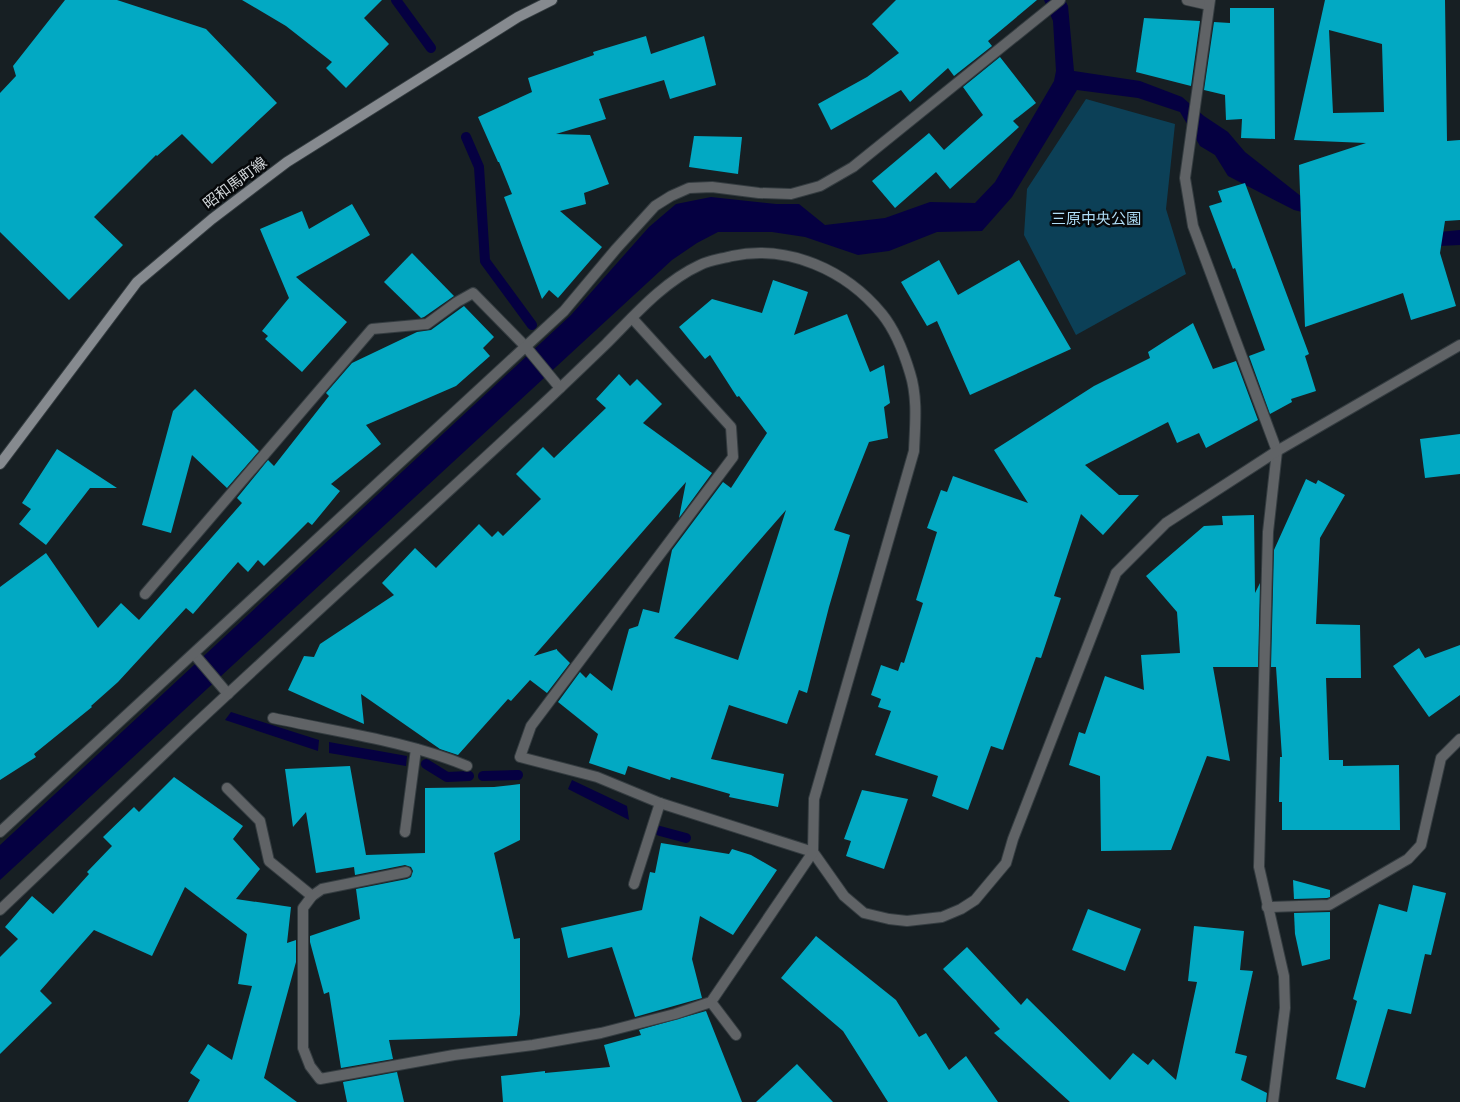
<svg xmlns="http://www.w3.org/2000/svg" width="1460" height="1102" viewBox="0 0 1460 1102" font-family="Figtree,'Noto Sans JP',sans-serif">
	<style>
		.green { fill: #0c4057 }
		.water { fill: #050041 }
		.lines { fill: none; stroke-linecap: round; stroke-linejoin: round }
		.stream { stroke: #050041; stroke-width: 10 }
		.building { fill: #02a9c3; fill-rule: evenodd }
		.street-casing { stroke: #343c40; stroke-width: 12 }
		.secondary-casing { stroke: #343c40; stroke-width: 12 }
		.street { stroke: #606366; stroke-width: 10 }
		.secondary { stroke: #868a8f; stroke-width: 10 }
		.labels { text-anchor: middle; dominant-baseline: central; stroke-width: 5; stroke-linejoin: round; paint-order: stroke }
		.street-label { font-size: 15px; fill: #cfd4d7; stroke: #06080a }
		.park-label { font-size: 15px; fill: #afddf6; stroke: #06080a }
	</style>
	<rect width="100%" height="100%" fill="#171f23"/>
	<!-- green -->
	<polygon class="green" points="1086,99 1175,124 1166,209 1186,274 1076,335 1024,235 1027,189"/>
	<!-- water -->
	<g class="water">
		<polygon points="1044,0 1065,0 1068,6 1074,71 1140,81 1182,97 1204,116 1228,132 1245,152 1302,197 1439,232 1460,230 1460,245 1439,246 1294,210 1228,176 1215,155 1200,146 1180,112 1138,98 1077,90 1012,197 982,231 937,232 889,251 858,255 805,237 772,232 718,232 697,243 672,260 0,880 0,845 571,315 649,227 676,204 711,197 776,204 799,204 825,225 885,218 930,202 975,203 995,182 1054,81 1056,71 1053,21"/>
		<polygon points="231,712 319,740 318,751 225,720"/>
		<polygon points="329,742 407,756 406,766 329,753"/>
		<polygon points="572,780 627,806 629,820 568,789"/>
	</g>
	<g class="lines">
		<!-- stream -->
		<g class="stream">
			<polyline points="396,0 431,48"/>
			<polyline points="466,137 479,167 485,261 532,325"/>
			<polyline points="426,764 447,777 469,776"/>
			<polyline points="483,776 518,775"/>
			<polyline points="660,831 686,838"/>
		</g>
	</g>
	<!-- building -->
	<g class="building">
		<polygon points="65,0 117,0 206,29 277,103 212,164 182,134 157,156 156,155 94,217 123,245 69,300 0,232 0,93 16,76 13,66"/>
		<polygon points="242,0 382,0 364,18 389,44 346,88 326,68 332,62 286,26"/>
		<polygon points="896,0 1037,0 988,41 992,46 954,76 948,68 910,102 901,90 831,130 818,104 867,77 899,53 872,24"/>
		<path d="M 1325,0 L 1445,0 L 1447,141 L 1460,140 L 1460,220 L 1445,221 L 1440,253 L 1456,306 L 1411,320 L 1403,293 L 1305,327 L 1299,165 L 1366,143 L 1294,140 ZM 1329,30 L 1382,44 L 1384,112 L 1333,113 Z"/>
		<polygon points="1230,8 1274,8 1275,139 1241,138 1242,119 1226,120 1225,95 1204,90 1214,22 1230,23"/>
		<polygon points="1144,18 1200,21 1191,86 1136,72"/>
		<polygon points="646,36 651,54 704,36 716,85 670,99 664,80 599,99 606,119 556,134 590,135 609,184 584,193 586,204 560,211 602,247 558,298 549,290 542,299 504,197 512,194 499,162 498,162 478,117 532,92 528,78 594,55 593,52"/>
		<polygon points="1000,57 1036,103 1013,121 1019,127 950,189 936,172 895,208 872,181 929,133 944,150 983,115 963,87"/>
		<polygon points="694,136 742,137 738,174 689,167"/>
		<polygon points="1245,183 1309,354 1305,356 1316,391 1291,399 1292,402 1270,414 1249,356 1265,350 1235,268 1233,269 1209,206 1222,202 1218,191"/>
		<polygon points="352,204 370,235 296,277 347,322 302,372 265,339 268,336 262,331 289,298 260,229 302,211 309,229"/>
		<polygon points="412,253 454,296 424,317 421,318 384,282"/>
		<polygon points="939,260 958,295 1019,260 1071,349 970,395 937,321 927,326 901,282"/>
		<path d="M 773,280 L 808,292 L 794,335 L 847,314 L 870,372 L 884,365 L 890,403 L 884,407 L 888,438 L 869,442 L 834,530 L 850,535 L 829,607 L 807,693 L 799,690 L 787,724 L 729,705 L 711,759 L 784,774 L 778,807 L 729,797 L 730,794 L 671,777 L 670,780 L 628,766 L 625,775 L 589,763 L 598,734 L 558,702 L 580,672 L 586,678 L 590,673 L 612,691 L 629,629 L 638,626 L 643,609 L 659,613 L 672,550 L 723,482 L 731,488 L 767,433 L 739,396 L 737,397 L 710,355 L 705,359 L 679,327 L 712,299 L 762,313 ZM 786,510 L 738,660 L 674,638 L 689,621 Z"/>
		<polygon points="464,306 494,337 483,348 490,356 456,386 366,425 381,444 331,484 340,491 312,525 308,522 264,566 258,560 248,572 238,562 193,614 186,608 118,682 91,706 92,707 34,754 36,757 0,780 0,587 46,553 98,628 121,603 139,620 242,503 237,498 268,460 274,466 329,396 326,393 352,363 417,332 431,330"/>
		<polygon points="1193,323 1213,369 1236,361 1258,420 1206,448 1199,433 1177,443 1168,422 1085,465 1119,495 1139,495 1103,535 1081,514 1054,596 1061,598 1041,658 1036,657 1003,750 991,746 968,810 932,796 938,776 875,755 891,711 878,707 881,699 871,695 881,665 898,671 901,662 904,663 923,603 916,600 937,532 927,528 941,490 947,492 953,476 1028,503 994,450 1094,386 1150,358 1148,352"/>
		<polygon points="619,374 630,386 637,379 662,404 643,423 712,473 679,518 686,482 534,656 557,649 557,650 570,663 547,693 530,680 511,701 508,699 458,755 440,749 361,694 364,724 288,690 304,656 314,657 320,644 394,595 382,583 415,548 436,568 479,524 492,537 498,531 503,536 541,499 516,474 543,447 554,458 606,408 596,399"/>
		<polygon points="195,389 259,451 227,488 192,455 171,533 142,525 173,411"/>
		<polygon points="1460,434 1460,474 1425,478 1420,439"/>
		<polygon points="57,449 117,488 90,488 46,545 19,524 31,509 22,503"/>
		<polygon points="1306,479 1316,484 1318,480 1345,495 1320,538 1316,624 1360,625 1361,678 1326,678 1329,760 1343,760 1343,766 1399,765 1400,830 1282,830 1282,802 1279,802 1280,757 1282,757 1276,667 1271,667 1274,550"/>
		<polygon points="1254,515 1255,593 1260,583 1258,667 1213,667 1230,761 1207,756 1171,850 1101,851 1100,776 1069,765 1079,732 1085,734 1105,676 1144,690 1141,655 1180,653 1177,612 1146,576 1204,526 1223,525 1222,516"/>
		<polygon points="1460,645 1460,695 1429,717 1393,666 1419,648 1425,658"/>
		<polygon points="350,766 366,855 425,853 425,788 494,787 520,784 520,840 494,853 514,939 520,938 520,1014 517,1036 389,1040 393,1059 341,1068 329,992 324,994 310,942 310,936 360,919 356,889 407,879 411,877 413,871 411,867 405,865 355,875 354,867 316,873 306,812 293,827 285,769"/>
		<polygon points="174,777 243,826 233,839 260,869 236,899 291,907 287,943 296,940 296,962 264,1078 297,1102 188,1102 200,1080 190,1073 208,1044 232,1060 252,986 238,984 247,934 185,887 152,956 94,930 40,991 52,1003 0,1054 0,957 18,939 5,927 32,896 53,914 89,874 87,872 112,846 103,837 134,807 139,812"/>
		<polygon points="862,790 908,799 884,869 846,856 851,841 844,839"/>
		<polygon points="661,843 729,854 732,849 751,855 777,870 733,935 700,916 692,959 702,998 635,1017 612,947 568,958 561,928 642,910 650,872 655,873"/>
		<polygon points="1293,880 1330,890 1330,897 1327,898 1294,899"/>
		<polygon points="1413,885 1446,893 1431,955 1425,954 1411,1014 1388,1009 1365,1088 1336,1079 1357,1001 1353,999 1379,904 1407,912"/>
		<polygon points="1088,909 1141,929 1125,971 1072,950"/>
		<polygon points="1330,912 1330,959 1302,966 1295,934 1294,913"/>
		<polygon points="1194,926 1244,931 1240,970 1253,971 1235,1053 1247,1056 1241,1080 1267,1093 1266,1102 1070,1102 994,1033 1000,1029 943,969 967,947 1021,1005 1027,998 1110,1080 1133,1053 1148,1065 1153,1059 1176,1080 1197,982 1188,981"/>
		<polygon points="816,936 896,1000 919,1037 926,1033 949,1070 966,1056 998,1102 888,1102 843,1031 781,978"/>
		<polygon points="706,1011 742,1102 503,1102 501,1076 545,1071 545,1073 610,1067 604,1045 641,1035 639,1030"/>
		<polygon points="797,1064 833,1102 756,1102"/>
		<polygon points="397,1072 404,1102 347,1102 343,1082"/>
	</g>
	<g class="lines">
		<defs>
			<g id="street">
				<polyline points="1187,0 1209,5"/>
				<polyline points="1210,0 1185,178 1193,226 1277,451 1268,532 1259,867 1284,976 1285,1008 1273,1102"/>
				<polyline points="632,318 731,427 733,457 531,726 520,757 597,777 660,803 813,852 844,896 864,913 889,919 907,921 942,917 961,909 975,900 1006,863 1013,839 1116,573 1166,523 1277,451 1460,345"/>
				<polyline points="145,594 372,329 427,324 457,302 473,293 526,347 560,388"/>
				<polyline points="194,654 228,694"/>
				<path d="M 273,718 C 337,732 407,741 467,766"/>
				<polyline points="227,788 260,821 269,861 312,896"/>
				<polyline points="0,832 564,311 616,249 655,206 671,196 689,188 712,187 759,193 791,194 820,186 853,167 1060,0"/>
				<polyline points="405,832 416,749"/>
				<polyline points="634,884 660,803"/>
				<polyline points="1267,907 1329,905 1408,859 1421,845 1441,758 1460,739"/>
				<path d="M 0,910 C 63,850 126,790 189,730 C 297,629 407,530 516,429 C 546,402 576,373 606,344 C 634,316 663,282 700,265 C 710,260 721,259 732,256 C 788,244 846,270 882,314 C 895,330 904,353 910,373 C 918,398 915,425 914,451 L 814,799 L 813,852 L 711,1002 L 675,1014 L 601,1033 L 533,1045 L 454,1055 L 320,1079 L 310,1066 L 303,1048 L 303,908 L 312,896 L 322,889 L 406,872"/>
				<polyline points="711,1002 736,1035"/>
			</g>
			<polyline id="secondary" points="0,464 137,282 212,219 287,162 518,17 552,0"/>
		</defs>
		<!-- street casing -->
		<use href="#street" class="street-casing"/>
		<!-- secondary casing -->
		<use href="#secondary" class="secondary-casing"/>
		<!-- street -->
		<use href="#street" class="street"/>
		<!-- secondary -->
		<use href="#secondary" class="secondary"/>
	</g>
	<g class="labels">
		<!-- street labels -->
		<g class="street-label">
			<text transform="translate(235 183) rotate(-37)">昭和馬町線</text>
		</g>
		<!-- park labels -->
		<g class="park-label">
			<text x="1096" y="219">三原中央公園</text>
		</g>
	</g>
</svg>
